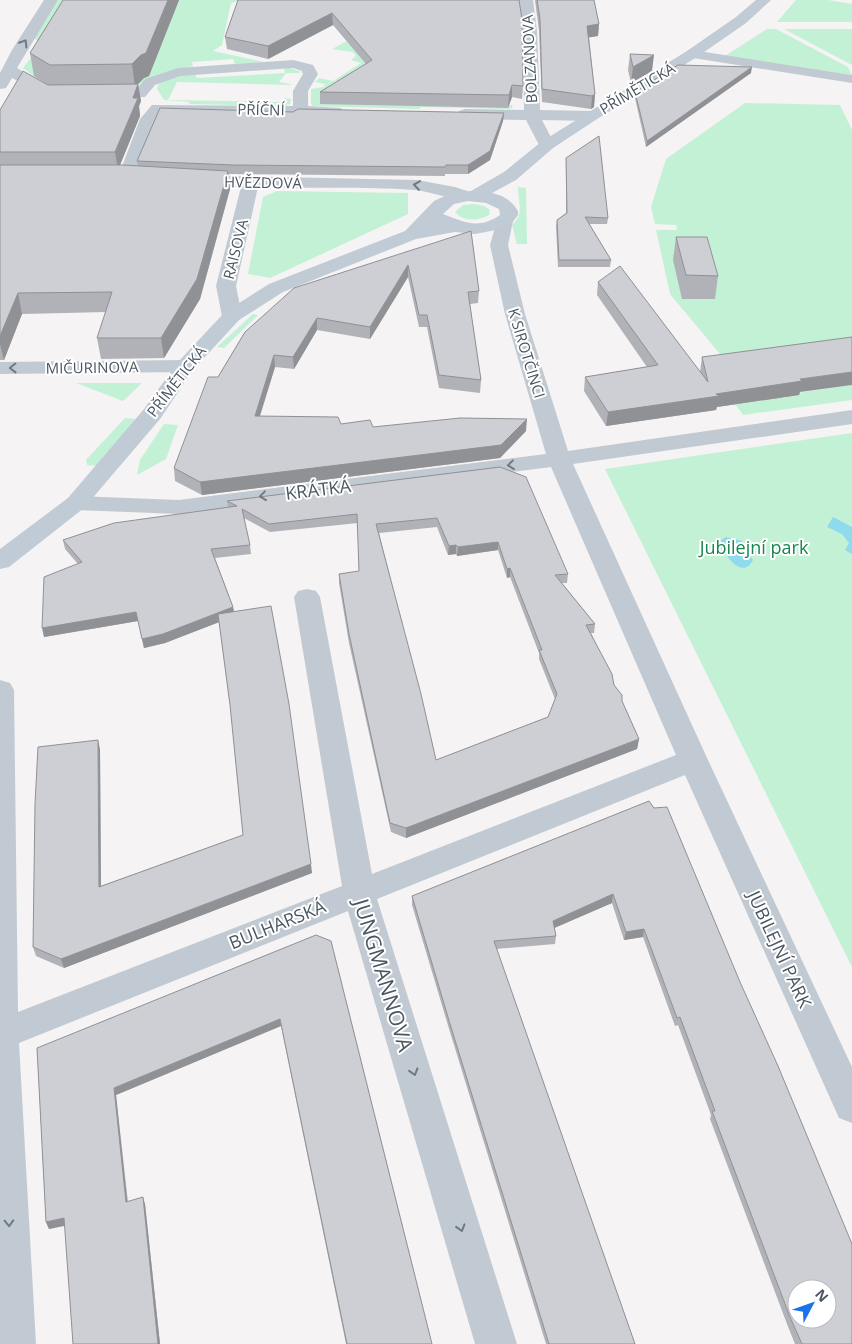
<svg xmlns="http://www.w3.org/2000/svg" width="852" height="1344" viewBox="0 0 852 1344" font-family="'Open Sans',sans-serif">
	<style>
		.green { fill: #c3f1d5 }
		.water { fill: #90daee }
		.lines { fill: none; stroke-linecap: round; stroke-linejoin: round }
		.street { fill: #c1cad2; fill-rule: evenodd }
		.secondary { fill: #c1cbd6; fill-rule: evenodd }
		.wall { fill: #b0b2b7; fill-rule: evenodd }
		.shaded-wall { fill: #909195 }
		.building { fill: #cdcfd5; stroke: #909195; fill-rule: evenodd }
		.oneway { stroke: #6e7983 }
		.labels { text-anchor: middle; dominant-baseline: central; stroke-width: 4; stroke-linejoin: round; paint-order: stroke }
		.far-street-label { font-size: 15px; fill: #4a5661; stroke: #fff }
		.street-label { font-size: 18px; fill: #4a5661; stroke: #fff }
		.park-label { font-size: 18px; fill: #17864f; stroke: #fff }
		.near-street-label { font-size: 21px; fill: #4a5661; stroke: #fff }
	</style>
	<rect width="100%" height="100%" fill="#f5f3f3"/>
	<!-- green -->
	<g class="green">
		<polygon points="58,0 244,0 231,3 222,45 213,51 264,62 235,64 233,59 192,62 193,66 147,79 132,89 51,90 23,68 30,59 52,48 33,38"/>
		<polygon points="796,0 828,0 852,4 852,22 777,22"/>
		<polygon points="767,29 776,29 848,67 852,75 725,56"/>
		<polygon points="784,29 852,29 852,65"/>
		<polygon points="347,41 366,64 443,103 512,105 513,107 510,109 421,107 419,109 313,106 311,104 311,89 324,87 325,84 315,82 319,78 333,81 361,63 351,60 356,56 353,52 332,49"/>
		<polygon points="284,68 290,68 301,72 299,73 286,73 279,82 290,84 292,85 177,82 168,100 282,102 284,98 291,99 290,104 283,106 189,104 190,102 164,100 157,89 158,85 171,76 195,74 197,78 285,73"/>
		<polygon points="745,103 840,105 852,130 852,353 725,360 670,294 656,230 677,230 676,225 655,224 651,207 666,159"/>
		<path d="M 518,187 L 526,188 L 527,244 L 517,244 L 512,225 C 525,214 518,202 518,187 Z"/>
		<polygon points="277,191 408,193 408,214 270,278 248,274 263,197"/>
		<path d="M 474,204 L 484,206 L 490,210 L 489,215 C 478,221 463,222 455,212 L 463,205 Z"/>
		<polygon points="253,314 258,315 224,348 217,347"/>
		<polygon points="76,383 142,383 123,401"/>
		<polygon points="852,385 852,400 743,415 733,401 779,395 782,398 799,395 797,393"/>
		<polygon points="125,418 135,419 104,462 97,466 87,465 86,460"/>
		<polygon points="164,424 178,425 166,459 137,475 140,460"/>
		<polygon points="852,433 852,967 605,469"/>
	</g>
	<!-- water -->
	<g class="water">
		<polygon points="833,517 852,527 852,554 845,550 849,543 842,534 827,527"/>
		<path d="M 726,537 L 742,541 L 753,560 C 742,581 725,554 719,545 L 721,540 Z"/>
	</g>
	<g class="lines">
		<!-- street -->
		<g class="street">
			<polygon points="44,0 58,0 17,68 58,92 61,95 58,98 53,100 12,78 6,88 0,89 0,73 12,50"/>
			<polygon points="519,0 533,0 537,31 540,110 591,111 597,113 599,116 597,119 591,121 542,120 555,145 553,148 541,148 539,145 526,120 465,119 459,117 457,114 459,111 465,109 524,110 523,31"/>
			<polygon points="692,50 852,75 852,83 687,57 685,54 687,51"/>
			<polygon points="293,60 313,65 318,74 308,91 308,106 341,108 343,111 341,114 161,113 156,120 134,177 132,181 120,181 118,177 140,119 152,105 293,106 293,91 303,74 302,71 293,68 180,76 155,85 145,97 135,97 132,94 145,79 178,68"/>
			<path d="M 192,175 L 417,180 L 455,187 L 470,192 L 473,196 L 470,200 C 459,202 429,191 414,190 C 363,186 310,189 258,187 L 236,286 L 242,316 L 239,320 L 232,322 L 225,320 L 222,316 L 216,286 L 241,187 L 186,184 L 183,180 L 186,176 Z"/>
			<polygon points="504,216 510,217 513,221 508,245 525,314 568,451 852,410 852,424 573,464 708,760 852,1067 852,1123 839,1118 685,775 377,899 517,1344 475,1344 348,911 19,1043 36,1344 0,1344 0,680 10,683 14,690 18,1012 342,886 294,597 298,591 307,589 316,591 320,597 372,874 676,755 551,467 179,514 76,510 68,508 64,503 68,498 76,496 179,500 546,454 505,314 490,245 498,217"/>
			<polygon points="185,360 192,362 195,366 192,370 185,372 0,374 0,362"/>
		</g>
		<!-- secondary -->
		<path class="secondary" d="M 756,0 L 771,0 L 746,23 L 697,57 L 597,119 L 553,148 L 516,180 L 492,193 C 504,196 511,200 518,211 L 518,215 L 512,223 L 496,230 L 475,234 L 455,232 L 416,239 L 283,292 L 239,320 L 193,370 L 160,419 L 84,508 L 9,567 L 0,569 L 0,549 L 68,498 L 144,409 L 178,362 L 225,312 L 269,284 L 405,231 L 434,201 L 451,193 L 471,191 L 504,172 L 541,142 L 687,51 L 736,17 ZM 468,201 L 486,203 L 499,209 L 500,215 C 478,230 464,222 443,214 L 454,204 Z"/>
	</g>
	<!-- wall -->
	<g class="wall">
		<polygon points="63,0 179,0 149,76 144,78 138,84 141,101 139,106 140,116 120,165 138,166 137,161 293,112 504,113 503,121 490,160 468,174 445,174 445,176 228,174 230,189 200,299 164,358 101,359 97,338 106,312 22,314 4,360 0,360 0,110 48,85 34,76 30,53"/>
		<polygon points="238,0 519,0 523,86 522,99 512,97 508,108 320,104 320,92 366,64 333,25 268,59 227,49 225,37"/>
		<polygon points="535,0 594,0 599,24 598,36 589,37 595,94 594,107 591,109 542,102 539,31"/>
		<polygon points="630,54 652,71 631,83 628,70"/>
		<polygon points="751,73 646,147 635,98 635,92"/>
		<polygon points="566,158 608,218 607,224 589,224 611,260 610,267 558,267 556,226 557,220 566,213"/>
		<polygon points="471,231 479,291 478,303 470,304 481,380 480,393 439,388 427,327 419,327 408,277 370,339 317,330 294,369 275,367 260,416 373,427 526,431 500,458 202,495 175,481 174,468 218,377 245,332"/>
		<polygon points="676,237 718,276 715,299 682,299 673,260"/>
		<polygon points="598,282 700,372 702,357 800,392 799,395 717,407 716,410 606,426 584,391 585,377 647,367 597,295"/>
		<path d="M 500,467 L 568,574 L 567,583 L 562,583 L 595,624 L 594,633 L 591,633 L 639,739 L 637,749 L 406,838 L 391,832 L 349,643 L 339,583 L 339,574 L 359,571 L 358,523 L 270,532 L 244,518 L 250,545 L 251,554 L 215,558 L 233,607 L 234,612 L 312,873 L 64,968 L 36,956 L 33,947 L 100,749 L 101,886 L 243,835 L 230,705 L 219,622 L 165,643 L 144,648 L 138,621 L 44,637 L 78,564 L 65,549 L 63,540 L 228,507 L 227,501 ZM 437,527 L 448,555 L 456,554 L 457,556 L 498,550 L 507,578 L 510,577 L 539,653 L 539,659 L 555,699 L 548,717 L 436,760 L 379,533 Z"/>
		<polygon points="649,801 852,1344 795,1344 787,1324 710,1119 711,1115 678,1025 675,1026 643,937 624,940 612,903 554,928 556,936 555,944 496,949 635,1344 546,1344 450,1032 412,905 412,896"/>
		<polygon points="331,941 432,1344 346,1344 281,1026 116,1095 128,1202 145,1204 160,1344 73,1344 65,1226 49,1229 46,1222 37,1048"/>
	</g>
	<!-- shaded-wall -->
	<g class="shaded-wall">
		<polygon points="168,0 179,0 149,76 144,78 138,84 141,101 139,106 140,116 118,170 115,152 133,98 135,87 132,64"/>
		<polygon points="332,13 333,25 268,59 268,46"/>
		<polygon points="599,24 598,36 586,38 587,26"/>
		<polygon points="654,55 652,71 631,83 633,67"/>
		<polygon points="752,67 751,73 646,147 647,141"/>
		<polygon points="512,85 512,97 508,108 509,95"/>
		<polygon points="595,94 594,107 591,109 592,96"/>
		<polygon points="504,113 503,121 490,160 468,174 468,165"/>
		<polygon points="228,171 230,189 200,299 164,358 161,338"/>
		<polygon points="408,265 408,277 370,339 370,327"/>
		<polygon points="18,293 22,314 4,360 0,344 0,336"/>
		<polygon points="317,318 317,330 294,369 293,357"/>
		<polygon points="274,355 275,367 256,428 255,416"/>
		<polygon points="852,372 852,385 800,392 799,395 717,407 716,410 606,426 608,412 800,379"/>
		<polygon points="527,419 526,431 500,458 202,495 200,482"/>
		<polygon points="498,542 498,550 457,556 458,547"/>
		<polygon points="456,545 456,554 448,555 449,546"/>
		<polygon points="510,568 510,577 507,578 507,569"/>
		<polygon points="233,607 235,616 165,643 144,648 142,639"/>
		<polygon points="136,612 138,621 44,637 42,628"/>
		<polygon points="639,739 637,749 406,838 406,828"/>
		<polygon points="98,740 100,749 101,897 99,887"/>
		<polygon points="311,864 312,873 64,968 61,959"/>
		<polygon points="613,894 612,903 552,929 553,921"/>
		<polygon points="644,929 643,937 624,940 626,932"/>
		<polygon points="280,1019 281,1026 116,1095 128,1209 126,1202 114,1088"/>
		<polygon points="143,1197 145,1204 160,1344 158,1344"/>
		<polygon points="64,1218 67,1225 49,1229 46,1222"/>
	</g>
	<!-- building -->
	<g class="building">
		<polygon points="63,0 168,0 146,53 141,55 132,64 50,65 30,53"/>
		<polygon points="238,0 519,0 522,19 523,86 512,85 509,95 320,92 372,60 332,13 268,46 225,37"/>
		<polygon points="537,0 594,0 599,24 587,26 595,94 592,96 542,89 540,19"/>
		<polygon points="630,54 654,55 633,67"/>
		<polygon points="678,65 752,67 647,141 635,92"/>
		<polygon points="23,71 48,85 138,84 133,98 138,98 115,152 0,152 0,110"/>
		<polygon points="160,108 293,112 298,109 504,113 490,151 468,165 446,165 445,167 233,165 137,161"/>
		<polygon points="599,136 608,218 585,217 611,260 559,260 557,220 567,213 566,158"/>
		<polygon points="0,165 123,165 228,171 197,279 161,338 97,338 112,292 18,293 0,336"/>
		<polygon points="471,231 479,291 468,292 481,380 439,375 427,315 419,315 408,265 370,327 317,318 293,357 274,355 255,416 338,417 341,424 370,420 373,427 460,418 527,419 501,445 200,482 174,468 208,377 218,377 245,332 294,288"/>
		<polygon points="676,237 707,237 718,276 686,275"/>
		<polygon points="620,266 708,382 702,357 852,337 852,372 800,379 802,381 716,394 719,396 608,412 585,377 658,365 598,282"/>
		<path d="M 500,467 L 526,477 L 568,574 L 555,575 L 595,624 L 586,625 L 612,674 L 614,685 L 622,695 L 622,701 L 639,739 L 406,828 L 390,823 L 349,634 L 339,574 L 359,571 L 357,514 L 269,524 L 242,509 L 250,545 L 211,549 L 233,607 L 163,634 L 142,639 L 136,612 L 42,628 L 44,577 L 82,562 L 63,540 L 114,523 L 237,506 L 227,501 ZM 437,518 L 449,546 L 456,545 L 458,547 L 498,542 L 507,569 L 510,568 L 542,650 L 539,650 L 557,694 L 548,717 L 436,760 L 421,694 L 376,524 Z"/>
		<polygon points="271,606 289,704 311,864 61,959 33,947 35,804 38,747 98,740 99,887 243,835 230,705 218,614"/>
		<path d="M 649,801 L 654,808 L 667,807 L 740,982 L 778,1066 L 852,1244 L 852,1344 L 802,1344 L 790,1317 L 712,1111 L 715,1111 L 680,1017 L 677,1018 L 644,929 L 626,932 L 613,894 L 553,921 L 556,936 L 494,941 L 635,1344 L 549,1344 L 450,1024 L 412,896 ZM 797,1289 L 827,1289 L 827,1319 L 797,1319 Z"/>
		<polygon points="316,935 331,941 432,1344 347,1344 280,1019 114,1088 126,1202 143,1197 158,1344 73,1344 64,1218 46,1222 37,1048"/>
	</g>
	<!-- one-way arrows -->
	<defs><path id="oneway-chevron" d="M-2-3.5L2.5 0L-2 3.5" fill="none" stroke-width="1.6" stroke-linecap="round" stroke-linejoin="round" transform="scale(1.25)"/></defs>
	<g class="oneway">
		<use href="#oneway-chevron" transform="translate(24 43) rotate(-58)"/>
		<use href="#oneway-chevron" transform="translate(417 185) rotate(-172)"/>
		<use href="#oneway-chevron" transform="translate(13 368) rotate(179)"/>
		<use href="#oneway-chevron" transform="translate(511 465) rotate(173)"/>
		<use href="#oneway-chevron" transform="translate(263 496) rotate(173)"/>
		<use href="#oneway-chevron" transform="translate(414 1072) rotate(73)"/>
		<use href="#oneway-chevron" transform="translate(9 1223) rotate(88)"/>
		<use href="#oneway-chevron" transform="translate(461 1228) rotate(73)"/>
	</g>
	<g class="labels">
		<!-- far-street labels -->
		<g class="far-street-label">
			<text transform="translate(529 59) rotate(-93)">BOLZANOVA</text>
			<text transform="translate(637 88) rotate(-31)">PŘÍMĚTICKÁ</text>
			<text transform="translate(261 109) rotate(1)">PŘÍČNÍ</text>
			<text transform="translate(263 182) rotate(1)">HVĚZDOVÁ</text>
			<text transform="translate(235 249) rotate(-76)">RAISOVA</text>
			<text transform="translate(527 353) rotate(73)">K SIROTČINCI</text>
			<text transform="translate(92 367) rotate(-1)">MIČURINOVA</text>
			<text transform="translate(176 381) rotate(-52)">PŘÍMĚTICKÁ</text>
		</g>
		<!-- street labels -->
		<g class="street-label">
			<text transform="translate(318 489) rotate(-7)">KRÁTKÁ</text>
			<text transform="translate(277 924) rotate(-22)">BULHARSKÁ</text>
			<text transform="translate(780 949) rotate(65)">JUBILEJNÍ PARK</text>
		</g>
		<!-- park labels -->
		<g class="park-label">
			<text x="754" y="547">Jubilejní park</text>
		</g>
		<!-- near-street labels -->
		<g class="near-street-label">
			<text transform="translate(384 975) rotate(73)">JUNGMANNOVA</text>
		</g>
	</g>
	<!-- north arrow -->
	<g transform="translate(812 1304) rotate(49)"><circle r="24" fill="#ffffff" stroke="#b7bbc0"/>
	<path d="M0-4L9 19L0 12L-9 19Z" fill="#1a73e8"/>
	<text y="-8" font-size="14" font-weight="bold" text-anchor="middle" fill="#4a5661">N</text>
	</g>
</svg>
